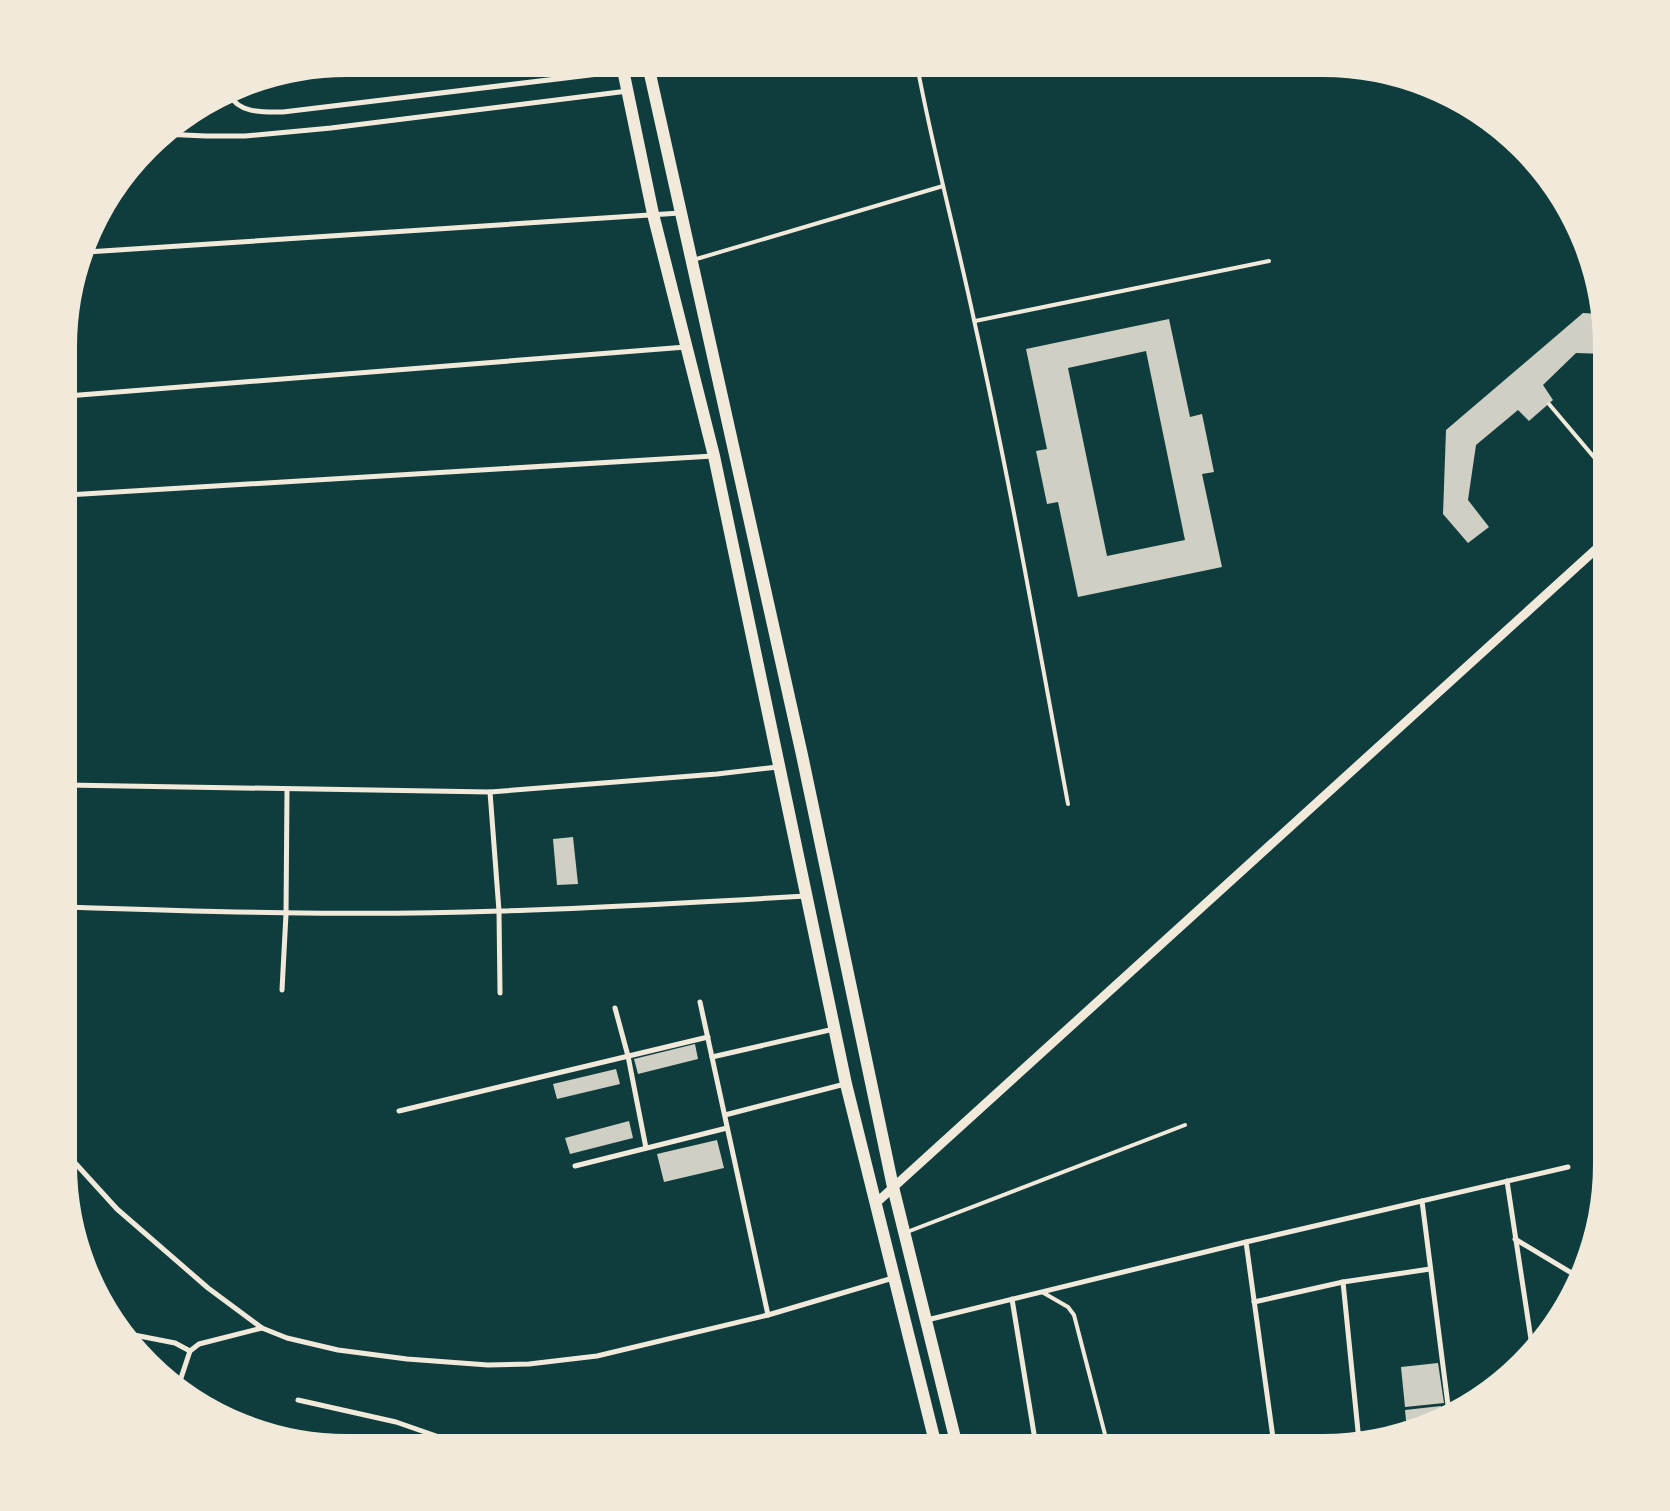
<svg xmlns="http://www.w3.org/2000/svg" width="1670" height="1511" viewBox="0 0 1670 1511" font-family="'Exo 2',sans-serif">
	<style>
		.building { fill: #cfcfc3; fill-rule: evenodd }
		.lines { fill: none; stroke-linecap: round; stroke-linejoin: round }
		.service { stroke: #f1e9da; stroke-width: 4 }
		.minor { stroke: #f1e9da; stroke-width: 5 }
		.tertiary { stroke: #f1e9da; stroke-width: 9 }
		.primary { stroke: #f1e9da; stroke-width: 12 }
		.rim { fill: none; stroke: #f1e9da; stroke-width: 6 }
	</style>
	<rect width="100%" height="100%" fill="#0f3d3e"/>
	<!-- building -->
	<g class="building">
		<polygon points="1583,313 1601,314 1604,328 1604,354 1576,353 1543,385 1553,400 1529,421 1518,410 1476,445 1468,500 1489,527 1468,543 1443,514 1446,430"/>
		<path d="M 1169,319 L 1190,417 L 1202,414 L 1214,472 L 1202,474 L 1222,567 L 1078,597 L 1058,502 L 1047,504 L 1036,451 L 1047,449 L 1026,349 ZM 1146,351 L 1185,540 L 1107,556 L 1068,368 Z"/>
		<polygon points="573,837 578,884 557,885 553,839"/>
		<polygon points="695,1044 698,1059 638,1074 634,1059"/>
		<polygon points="616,1069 620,1084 557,1099 553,1084"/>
		<polygon points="629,1121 633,1138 570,1154 565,1138"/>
		<polygon points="717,1140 724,1168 664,1182 657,1154"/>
		<polygon points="1438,1363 1444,1403 1405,1407 1401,1367"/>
		<polygon points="1441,1406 1442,1418 1431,1425 1407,1430 1405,1410"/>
		<polygon points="560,1435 578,1436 578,1446 560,1446"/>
	</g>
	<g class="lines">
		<!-- service -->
		<g class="service">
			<path d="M 917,65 C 933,151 956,235 974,320 C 1010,481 1038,642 1068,804"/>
			<polyline points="693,260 943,186"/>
			<polyline points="975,321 1269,261"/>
			<polyline points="1549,404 1604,469"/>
			<polyline points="907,1232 1185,1125"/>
			<polyline points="1042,1292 1068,1307 1074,1315 1108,1446"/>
		</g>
		<!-- minor -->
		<g class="minor">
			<path d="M 230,95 C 239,114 265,112 283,112 L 623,71"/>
			<polyline points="162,134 206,136 245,136 331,128 628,91"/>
			<polyline points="87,252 680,213"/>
			<polyline points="67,396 686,347"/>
			<polyline points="67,495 713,456"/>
			<polyline points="66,785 490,792 717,774 778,767"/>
			<polyline points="490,792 499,911 500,993"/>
			<path d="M 66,907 C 211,912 356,916 500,911 C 602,908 704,902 806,896"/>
			<polyline points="282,990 286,914 287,790"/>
			<polyline points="700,1002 768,1315"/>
			<polyline points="615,1008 628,1056 646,1148"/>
			<polyline points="712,1057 834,1029"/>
			<polyline points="399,1111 708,1037"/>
			<polyline points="725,1115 845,1084"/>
			<polyline points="66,1153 117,1209 208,1288 262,1328 287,1338 338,1350 407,1359 488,1365 529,1364 597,1356 768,1315 893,1278"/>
			<polyline points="575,1166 727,1128"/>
			<polyline points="1507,1181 1532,1346"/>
			<polyline points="1422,1201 1449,1413"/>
			<polyline points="1515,1239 1580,1278"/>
			<polyline points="1246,1242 1274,1445"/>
			<polyline points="1343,1282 1359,1441"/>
			<polyline points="1012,1299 1036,1446"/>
			<polyline points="1254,1302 1343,1282 1430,1269"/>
			<polyline points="927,1320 1246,1242 1568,1167"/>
			<polyline points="124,1333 175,1343 190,1351"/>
			<polyline points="179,1384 190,1351 199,1344 262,1328"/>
			<polyline points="298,1400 396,1422 465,1446"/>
			<polyline points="262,1430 296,1439"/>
		</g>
		<!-- tertiary -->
		<polyline class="tertiary" points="875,1204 1605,541"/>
		<!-- primary -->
		<g class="primary">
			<polyline points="622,65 653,214 714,456 846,1084 936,1446"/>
			<polyline points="648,65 802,755 893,1187 957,1446"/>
		</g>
	</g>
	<!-- crop -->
	<path d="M0 0H1670V1511H0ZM347 74H1323A273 273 0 0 1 1596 347V1164A273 273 0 0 1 1323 1437H347A273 273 0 0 1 74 1164V347A273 273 0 0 1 347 74Z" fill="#f1e9da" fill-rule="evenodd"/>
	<path class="rim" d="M347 74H1323A273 273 0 0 1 1596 347V1164A273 273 0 0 1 1323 1437H347A273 273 0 0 1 74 1164V347A273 273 0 0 1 347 74Z"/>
</svg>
